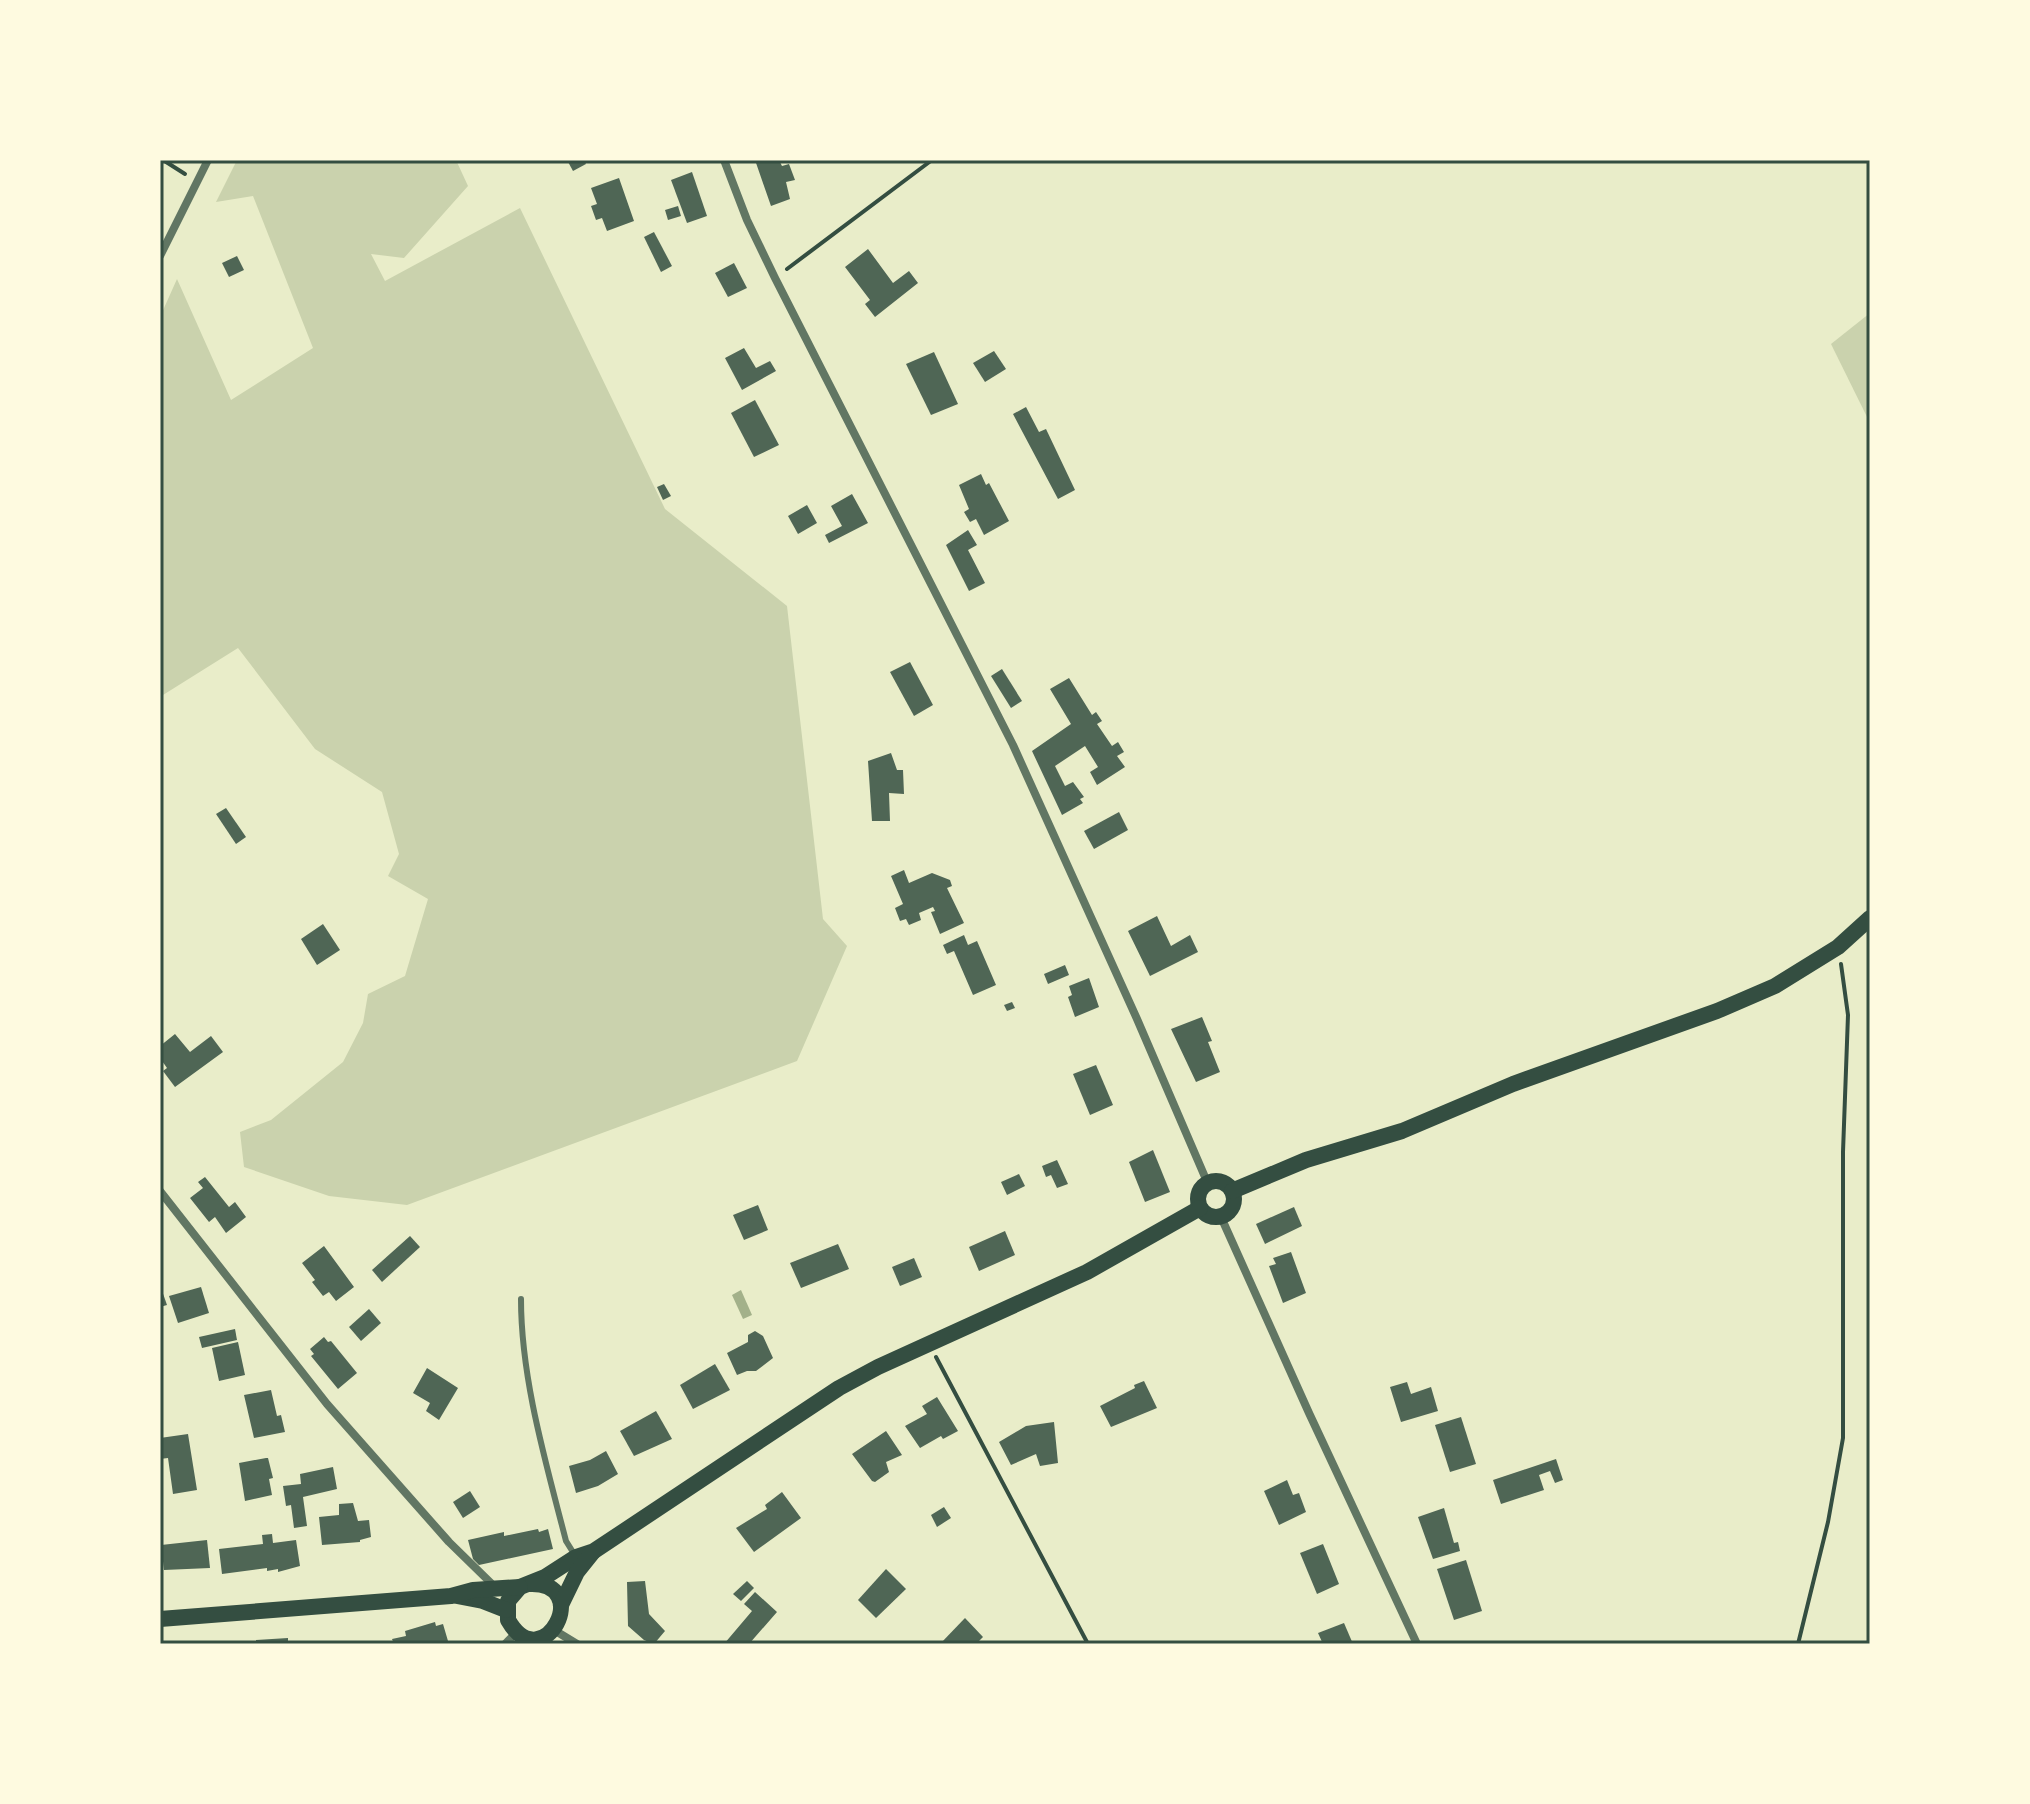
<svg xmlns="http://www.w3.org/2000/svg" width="2030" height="1804" viewBox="0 0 2030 1804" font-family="Roboto,sans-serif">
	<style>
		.green { fill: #cad2ad }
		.water { fill: #a3b18a }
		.building { fill: #4f6655 }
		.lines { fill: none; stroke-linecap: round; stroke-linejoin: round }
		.path { stroke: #344e41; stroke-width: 4 }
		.service { stroke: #617663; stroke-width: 6 }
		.minor { stroke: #617663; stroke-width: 8 }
		.secondary { stroke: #344e41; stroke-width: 16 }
		.neatline { fill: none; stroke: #344e41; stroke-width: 3 }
	</style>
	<rect width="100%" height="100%" fill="#e9edc9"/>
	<!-- green -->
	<g class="green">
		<polygon points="237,160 456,160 468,186 404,258 371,254 385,281 520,208 665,509 787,606 823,919 847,946 797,1061 407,1205 329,1196 244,1167 240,1132 271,1120 343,1062 363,1023 368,994 405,976 428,899 388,876 399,854 382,792 315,749 238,648 163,695 160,689 160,317 177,279 231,400 313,348 253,196 216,202"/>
		<polygon points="1870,313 1870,423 1831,344"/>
	</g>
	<!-- water -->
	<polygon class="water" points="741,1290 752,1315 743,1319 732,1295"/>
	<!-- building -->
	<g class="building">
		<polygon points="567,160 584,160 586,164 573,171"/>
		<polygon points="755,160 779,160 782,166 789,164 795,180 786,182 790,199 771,206"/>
		<polygon points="692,172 707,216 687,223 671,180"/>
		<polygon points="619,178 634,221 607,231 602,218 596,220 591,206 597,204 591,188"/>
		<polygon points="678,206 681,216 668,220 665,210"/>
		<polygon points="654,232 672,266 661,272 644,237"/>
		<polygon points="868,249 893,283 909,271 918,283 875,317 865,304 870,300 845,267"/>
		<polygon points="237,256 244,270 229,277 222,263"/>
		<polygon points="734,263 747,288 728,297 715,273"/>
		<polygon points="744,348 756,368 770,361 776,371 742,390 725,358"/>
		<polygon points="994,351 1006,369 985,382 973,363"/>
		<polygon points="934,352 958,404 931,415 906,364"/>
		<polygon points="755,400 779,445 754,457 731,413"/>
		<polygon points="1026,407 1039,432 1046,429 1075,490 1058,499 1013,414"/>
		<polygon points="981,474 986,485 989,483 1009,521 984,535 976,519 970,522 964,512 969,509 959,485"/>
		<polygon points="664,484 671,496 663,500 657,487"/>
		<polygon points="852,494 868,523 829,543 825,535 842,526 831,506"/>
		<polygon points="807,505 817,523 798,534 788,516"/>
		<polygon points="968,530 977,545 968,550 985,583 969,591 946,545"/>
		<polygon points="910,662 933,705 914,716 890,672"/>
		<polygon points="1002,669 1022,701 1011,708 991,676"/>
		<polygon points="1069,678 1092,715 1096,712 1102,721 1097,724 1112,746 1118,742 1124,752 1117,756 1125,767 1097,785 1090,772 1098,767 1085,746 1055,766 1065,786 1073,782 1084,797 1080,799 1083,803 1062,815 1032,751 1071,724 1050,689"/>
		<polygon points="891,753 897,770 903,770 904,794 889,793 890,821 872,821 868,761"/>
		<polygon points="226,808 246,837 236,844 216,814"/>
		<polygon points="1119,812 1128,830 1094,849 1084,831"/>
		<polygon points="904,870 909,883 932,873 950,880 952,886 947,888 964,923 940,934 931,912 935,911 933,907 919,913 921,920 909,925 906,919 900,921 895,908 903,904 891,876"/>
		<polygon points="1157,916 1171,946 1190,935 1198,952 1150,976 1128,931"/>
		<polygon points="323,924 340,950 317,965 301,939"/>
		<polygon points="964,935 968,945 977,941 996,985 973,995 954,951 947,954 943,945"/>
		<polygon points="1065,965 1069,975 1048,984 1044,974"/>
		<polygon points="1089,978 1099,1007 1075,1017 1068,997 1072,995 1069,986"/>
		<polygon points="1012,1002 1015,1008 1007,1011 1004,1005"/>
		<polygon points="1202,1017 1212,1041 1208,1042 1220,1072 1196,1082 1171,1029"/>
		<polygon points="175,1034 190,1052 211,1036 223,1052 175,1087 163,1071 167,1068 160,1058 160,1046"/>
		<polygon points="1096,1065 1113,1105 1090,1115 1073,1074"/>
		<polygon points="1153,1150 1170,1192 1145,1202 1129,1162"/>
		<polygon points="1057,1160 1068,1184 1057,1188 1051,1175 1046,1177 1042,1166"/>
		<polygon points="1019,1174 1025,1186 1007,1195 1001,1182"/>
		<polygon points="205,1177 229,1207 235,1202 246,1217 226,1233 215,1217 209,1222 190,1198 203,1188 198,1182"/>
		<polygon points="758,1205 768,1230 744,1240 733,1215"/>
		<polygon points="1294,1207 1302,1226 1265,1244 1256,1224"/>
		<polygon points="1005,1231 1015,1255 979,1271 969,1247"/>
		<polygon points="410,1236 420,1247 382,1282 372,1270"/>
		<polygon points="838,1244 849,1269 801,1288 790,1263"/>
		<polygon points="324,1246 354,1287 336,1301 329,1292 323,1296 312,1282 315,1280 302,1263"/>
		<polygon points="1291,1252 1306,1293 1283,1303 1269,1266 1276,1264 1273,1258"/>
		<polygon points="914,1258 922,1277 900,1286 892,1267"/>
		<polygon points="160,1285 167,1305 160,1307"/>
		<polygon points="201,1287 209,1313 178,1323 169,1296"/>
		<polygon points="369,1309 381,1323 361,1341 349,1327"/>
		<polygon points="235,1329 237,1340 202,1348 199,1337"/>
		<polygon points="755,1331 763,1336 773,1358 756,1371 747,1371 737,1375 727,1353 748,1342 748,1335"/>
		<polygon points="324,1337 328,1342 331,1341 357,1373 338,1389 311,1356 314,1354 310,1349"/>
		<polygon points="238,1342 245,1375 219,1381 212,1348"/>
		<polygon points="715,1364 730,1390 693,1409 680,1385"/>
		<polygon points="427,1368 458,1388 439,1420 426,1411 430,1403 413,1393"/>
		<polygon points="1144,1381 1157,1408 1111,1427 1100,1406 1135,1388 1134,1385"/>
		<polygon points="1407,1382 1411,1394 1431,1387 1438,1411 1401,1422 1390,1387"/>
		<polygon points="271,1390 277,1416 281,1415 285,1432 254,1438 244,1395"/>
		<polygon points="937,1397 958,1431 943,1439 941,1436 920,1448 905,1426 927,1414 922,1406"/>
		<polygon points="656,1411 672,1439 634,1456 620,1431"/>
		<polygon points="1461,1417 1476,1464 1450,1472 1435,1425"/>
		<polygon points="1054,1422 1058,1463 1040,1466 1036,1454 1011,1465 999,1442 1026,1426"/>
		<polygon points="886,1431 902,1455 886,1462 889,1472 875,1482 872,1481 852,1454"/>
		<polygon points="188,1434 197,1490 173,1494 168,1458 160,1459 160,1438"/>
		<polygon points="606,1451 618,1474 598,1486 576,1493 569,1466 590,1460"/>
		<polygon points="266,1458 268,1458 273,1478 269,1479 272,1495 245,1501 239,1463"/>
		<polygon points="1556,1459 1563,1480 1555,1483 1550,1471 1539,1475 1544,1490 1501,1504 1493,1480"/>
		<polygon points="333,1467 337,1489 303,1497 307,1526 294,1528 291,1505 286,1506 283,1486 301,1484 300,1474"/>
		<polygon points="1287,1480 1293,1495 1299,1493 1306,1512 1279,1525 1264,1491"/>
		<polygon points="470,1491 480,1507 463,1518 453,1502"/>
		<polygon points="782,1492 801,1518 754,1552 736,1528 767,1509 765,1505"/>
		<polygon points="353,1503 358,1521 369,1520 371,1537 360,1540 360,1542 322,1545 319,1517 339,1515 339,1504"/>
		<polygon points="944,1507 951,1518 937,1527 931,1515"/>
		<polygon points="1444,1508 1454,1543 1458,1542 1460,1551 1433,1559 1418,1517"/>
		<polygon points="538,1529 539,1532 548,1529 553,1549 479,1565 473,1559 468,1540 504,1532 504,1536"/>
		<polygon points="272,1534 273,1543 296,1540 300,1566 278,1572 278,1569 267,1571 267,1568 222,1574 219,1549 263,1544 262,1535"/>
		<polygon points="207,1540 210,1568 164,1570 161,1545"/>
		<polygon points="1323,1544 1339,1584 1317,1594 1300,1553"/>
		<polygon points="1466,1560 1482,1611 1454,1620 1437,1569"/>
		<polygon points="886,1569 906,1589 876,1618 858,1600"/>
		<polygon points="645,1581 649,1614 665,1631 654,1644 644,1640 628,1626 627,1582"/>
		<polygon points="747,1581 754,1588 741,1601 733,1594"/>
		<polygon points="755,1592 777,1612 749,1644 724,1644 752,1611 744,1604"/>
		<polygon points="965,1618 983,1637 976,1644 940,1644"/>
		<polygon points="435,1622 436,1626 443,1624 448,1641 441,1644 394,1644 392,1639 406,1636 405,1631"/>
		<polygon points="1344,1623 1353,1644 1323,1644 1318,1633"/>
		<polygon points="288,1638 288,1644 256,1644 256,1640"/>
	</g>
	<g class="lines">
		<!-- path -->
		<g class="path">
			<polyline points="163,160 185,174"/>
			<polyline points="787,269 932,160"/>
			<polyline points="936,1357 1088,1644"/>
			<polyline points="1798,1644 1828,1522 1843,1438 1843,1152 1848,1015 1841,964"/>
		</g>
		<!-- service -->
		<path class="service" d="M 521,1299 C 521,1379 546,1463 566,1541 L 576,1557"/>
		<!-- minor -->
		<g class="minor">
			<polyline points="724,160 747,220 775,278 1013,745 1137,1019 1208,1184"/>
			<polyline points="160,256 208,160"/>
			<polyline points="160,1191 327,1404 449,1542 494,1586"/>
			<polyline points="1221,1217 1309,1413 1417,1644"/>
			<polyline points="554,1630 577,1644"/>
			<polyline points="505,1644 517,1632"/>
		</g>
		<!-- secondary -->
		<g class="secondary">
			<circle cx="1216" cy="1199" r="18"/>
			<polyline points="1232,1191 1306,1160 1402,1131 1513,1084 1717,1011 1775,986 1838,947 1870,918"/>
			<path d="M 528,1584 C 596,1580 543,1681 508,1620 L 508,1601 L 520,1587 L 545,1577 L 576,1557 L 594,1551 L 839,1388 L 878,1367 L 1087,1272 L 1200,1208"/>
			<polyline points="457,1596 483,1601 506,1610"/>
			<polyline points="561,1605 577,1572 593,1552"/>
			<polyline points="160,1619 451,1596 473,1590 520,1587"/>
		</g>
	</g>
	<!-- border -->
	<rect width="2030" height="1804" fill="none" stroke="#fefae0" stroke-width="324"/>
	<rect x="162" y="162" width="1706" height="1480" class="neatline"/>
</svg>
